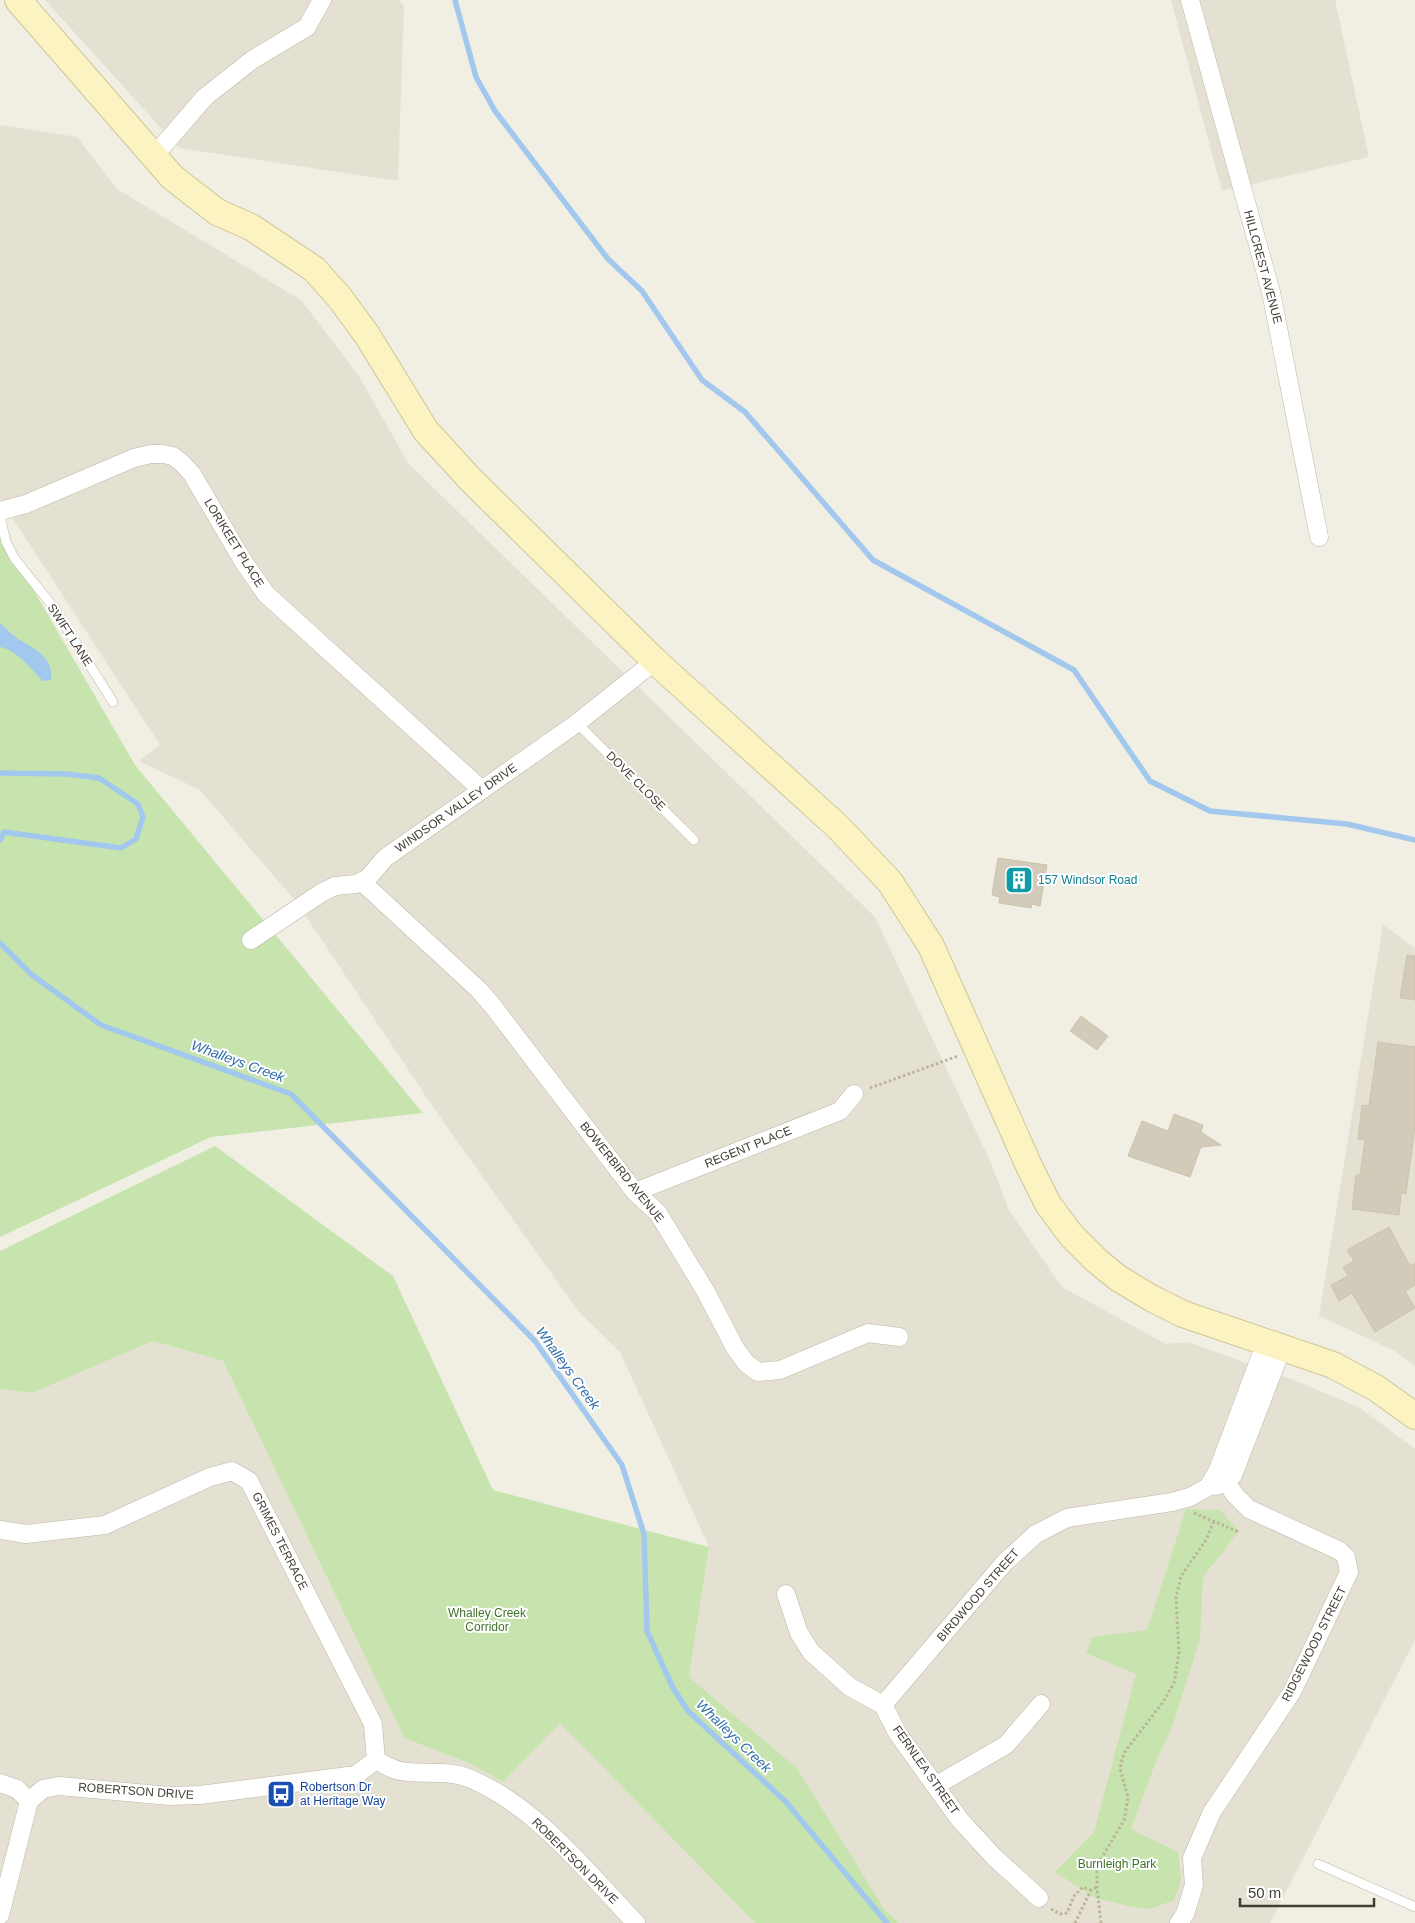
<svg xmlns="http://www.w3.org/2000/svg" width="1415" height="1923" viewBox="0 0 1415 1923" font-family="Arial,sans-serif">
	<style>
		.residential { fill: #e5e1d2 }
		.green { fill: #c7e4ae }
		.water { fill: #a2c8ed }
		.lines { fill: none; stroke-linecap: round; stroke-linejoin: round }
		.stream { stroke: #a2c8ed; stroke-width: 5.5 }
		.building { fill: #d2cbba; stroke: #cdc3ae }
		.lane-casing { stroke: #bcb7a7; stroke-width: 10 }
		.street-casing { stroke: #bcb7a7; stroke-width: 19 }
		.secondary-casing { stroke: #d0c595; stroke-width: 28 }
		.path { stroke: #bdb399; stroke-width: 3; stroke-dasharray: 2.5 2.5; stroke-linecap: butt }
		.lane { stroke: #fff; stroke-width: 9 }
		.street { stroke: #fff; stroke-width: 18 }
		.secondary { stroke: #fcf3c3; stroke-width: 26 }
		.labels { text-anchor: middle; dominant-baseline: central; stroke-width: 4; stroke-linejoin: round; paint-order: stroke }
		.street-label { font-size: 12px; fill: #433e34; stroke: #fff }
		.culture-label { font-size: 12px; fill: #0d838f; stroke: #fff; text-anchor: start }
		.park-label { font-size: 12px; fill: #40722a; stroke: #fff }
		.transit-label { font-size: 12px; fill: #164399; stroke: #fff; text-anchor: start }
		.water-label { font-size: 14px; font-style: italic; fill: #326eaa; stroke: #fff }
	</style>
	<rect width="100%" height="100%" fill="#f1eee4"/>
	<!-- residential -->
	<g class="residential">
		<polygon points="45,0 398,0 404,5 398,181 179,148"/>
		<polygon points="1171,0 1335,0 1369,157 1222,191"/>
		<polygon points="0,125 77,137 117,189 301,300 359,376 408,463 875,917 990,1161 1009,1210 1062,1287 1166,1344 1188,1342 1299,1382 1360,1408 1415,1449 1415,1640 1270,1923 899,1923 885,1910 797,1768 689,1677 709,1547 620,1352 579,1312 435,1110 297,903 200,790 139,761 160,745 0,499"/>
		<polygon points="1383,925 1415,948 1415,1366 1395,1351 1319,1316"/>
		<polygon points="153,1341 223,1361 404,1738 471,1764 503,1782 560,1722 755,1923 0,1923 0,1389 32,1393"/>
	</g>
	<!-- green -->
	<g class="green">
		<polygon points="0,532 135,765 423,1113 211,1137 0,1237"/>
		<polygon points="215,1146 393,1276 493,1490 709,1547 689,1677 797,1768 885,1910 899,1923 755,1923 560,1723 503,1782 471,1764 404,1738 223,1361 153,1341 32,1393 0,1389 0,1251"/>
		<polygon points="1186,1509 1220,1510 1239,1531 1203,1577 1200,1639 1173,1724 1155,1764 1131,1829 1178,1852 1181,1881 1174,1900 1150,1909 1128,1906 1095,1898 1055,1872 1094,1832 1136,1674 1086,1653 1092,1637 1147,1630"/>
	</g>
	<!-- water -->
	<path class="water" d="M 0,623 C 6,628 12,635 18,639 C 35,649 54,657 51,680 L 43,681 C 31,669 17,650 0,647 Z"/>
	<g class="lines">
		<!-- stream -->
		<g class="stream">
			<polyline points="455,0 476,77 495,111 608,259 642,291 702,380 745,412 873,560 1074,670 1150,781 1210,811 1347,824 1415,840"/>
			<polyline points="0,773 67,774 99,778 138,804 143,817 136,839 121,848 4,832 0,840"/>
			<polyline points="0,943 32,975 101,1025 291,1094 535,1341 622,1465 644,1534 647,1631 673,1688 688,1711 786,1802 887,1923"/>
		</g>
	</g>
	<!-- building -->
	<g class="building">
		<polygon points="998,858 1047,865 1040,906 1032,904 1031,908 999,903 1000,897 992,895"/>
		<polygon points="1407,955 1415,956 1415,1000 1400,998"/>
		<polygon points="1081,1016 1108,1036 1097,1050 1070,1031"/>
		<polygon points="1378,1042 1415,1047 1415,1127 1406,1194 1401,1193 1399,1215 1352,1209 1356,1175 1360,1175 1365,1140 1358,1139 1362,1105 1369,1106"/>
		<polygon points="1174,1114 1203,1125 1201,1132 1221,1145 1201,1147 1190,1177 1128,1156 1142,1121 1168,1131"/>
		<polygon points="1389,1227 1410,1266 1415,1263 1415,1285 1405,1291 1415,1308 1375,1332 1352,1293 1339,1301 1331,1285 1348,1276 1343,1267 1354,1261 1347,1250"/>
	</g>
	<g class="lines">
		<defs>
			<g id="lane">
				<polyline points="0,516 6,542 15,559 54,608 113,702"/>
				<polyline points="577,723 694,840"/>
				<polyline points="1318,1864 1415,1907"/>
			</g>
			<g id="street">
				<polyline points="1190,0 1271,292 1319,537"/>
				<polyline points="153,157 205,97 252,60 307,27 322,0"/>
				<polyline points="0,511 26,504 134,458 151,454 163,454 173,456 182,463 192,474 243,561 266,594 482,790"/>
				<polyline points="362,882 479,990 492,1005 635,1192 658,1213 706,1292 735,1348 746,1363 758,1372 780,1370 868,1333 899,1337"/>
				<polyline points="251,940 321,893 335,886 356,884 368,878 385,858 577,723 655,661"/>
				<polyline points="635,1192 840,1111 854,1094"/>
				<polyline points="1216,1486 1226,1482 1233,1475 1282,1348"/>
				<polyline points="0,1530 26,1534 105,1525 210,1477 232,1471 249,1481 373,1724 376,1760"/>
				<polyline points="786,1594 799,1633 811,1652 850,1687 883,1705 898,1734 960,1820 994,1857 1039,1898"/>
				<polyline points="883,1705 1005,1562 1036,1534 1067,1518 1172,1502 1190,1497 1208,1487 1218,1470 1266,1342"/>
				<polyline points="0,1783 17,1789 29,1801"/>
				<polyline points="935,1786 1006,1745 1041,1704"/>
				<path d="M 29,1801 L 43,1789 L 59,1786 L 170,1796 L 200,1795 L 356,1775 L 376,1760 C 385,1765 396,1772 408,1772 C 430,1774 449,1770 471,1779 C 538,1808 586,1871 636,1923"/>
				<polyline points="0,1915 29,1801"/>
				<polyline points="1179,1923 1185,1914 1194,1885 1192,1858 1212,1812 1292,1692 1349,1572 1346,1557 1340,1551 1249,1509 1235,1495 1218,1470"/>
			</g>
			<polyline id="secondary" points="18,0 172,177 217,212 251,227 314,269 340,298 367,335 426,431 471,480 655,661 838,827 890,882 931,946 1029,1166 1048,1204 1071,1235 1097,1261 1118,1278 1151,1298 1183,1314 1333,1365 1376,1388 1415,1416"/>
		</defs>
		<!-- lane casing -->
		<use href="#lane" class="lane-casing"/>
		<!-- street casing -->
		<use href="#street" class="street-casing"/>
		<!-- secondary casing -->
		<use href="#secondary" class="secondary-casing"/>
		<!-- path -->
		<g class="path">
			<polyline points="870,1088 958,1056"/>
			<polyline points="1194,1513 1239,1532"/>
			<polyline points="1051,1909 1060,1914 1067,1913 1074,1896 1083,1887 1091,1890"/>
			<polyline points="1075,1923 1091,1890 1097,1887"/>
			<polyline points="1101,1923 1097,1887 1097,1866 1124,1820 1128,1798 1120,1768 1124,1753 1163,1702 1174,1683 1179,1652 1176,1598 1181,1576 1206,1540 1214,1521"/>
		</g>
		<!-- lane -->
		<use href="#lane" class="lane"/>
		<!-- street -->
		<use href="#street" class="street"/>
		<!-- secondary -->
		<use href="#secondary" class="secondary"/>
	</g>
	<!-- icons -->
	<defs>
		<symbol id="building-square" viewBox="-11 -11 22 22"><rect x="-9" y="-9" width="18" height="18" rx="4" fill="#0f9aa8" stroke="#fff"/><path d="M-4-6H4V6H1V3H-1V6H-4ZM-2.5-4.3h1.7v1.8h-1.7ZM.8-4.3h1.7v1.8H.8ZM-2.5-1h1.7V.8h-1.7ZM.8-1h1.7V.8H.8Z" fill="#fff"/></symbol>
		<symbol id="bus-square" viewBox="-11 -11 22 22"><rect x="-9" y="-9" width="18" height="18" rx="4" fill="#1a4fb4" stroke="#fff"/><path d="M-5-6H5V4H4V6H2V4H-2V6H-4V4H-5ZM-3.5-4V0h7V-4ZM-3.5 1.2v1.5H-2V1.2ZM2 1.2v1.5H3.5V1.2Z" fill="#fff"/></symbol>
	</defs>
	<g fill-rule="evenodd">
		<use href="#building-square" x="1003" y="864" width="32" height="32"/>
		<use href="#bus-square" x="265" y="1778" width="32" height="32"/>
	</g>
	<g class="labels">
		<!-- street labels -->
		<g class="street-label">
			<text transform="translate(1263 267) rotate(75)">HILLCREST AVENUE</text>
			<text transform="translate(234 543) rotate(58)">LORIKEET PLACE</text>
			<text transform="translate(70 635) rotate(57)">SWIFT LANE</text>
			<text transform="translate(636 781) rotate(45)">DOVE CLOSE</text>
			<text transform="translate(456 808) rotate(-35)">WINDSOR VALLEY DRIVE</text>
			<text transform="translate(748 1147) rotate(-22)">REGENT PLACE</text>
			<text transform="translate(622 1172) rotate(51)">BOWERBIRD AVENUE</text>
			<text transform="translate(280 1541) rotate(63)">GRIMES TERRACE</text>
			<text transform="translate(978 1595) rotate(-49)">BIRDWOOD STREET</text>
			<text transform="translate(1314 1644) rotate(-63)">RIDGEWOOD STREET</text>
			<text transform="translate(926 1770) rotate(55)">FERNLEA STREET</text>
			<text transform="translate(136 1791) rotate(4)">ROBERTSON DRIVE</text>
			<text transform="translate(575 1861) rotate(45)">ROBERTSON DRIVE</text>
		</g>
		<!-- culture labels -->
		<g class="culture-label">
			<text x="1038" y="880">157 Windsor Road</text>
		</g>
		<!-- park labels -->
		<g class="park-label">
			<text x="487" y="1613">Whalley Creek<tspan x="487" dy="14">Corridor</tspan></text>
			<text x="1117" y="1864">Burnleigh Park</text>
		</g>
		<!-- transit labels -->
		<g class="transit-label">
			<text x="300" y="1787">Robertson Dr<tspan x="300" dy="14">at Heritage Way</tspan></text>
		</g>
		<!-- water labels -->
		<g class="water-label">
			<text transform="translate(238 1061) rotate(20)">Whalleys Creek</text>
			<text transform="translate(568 1368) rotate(54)">Whalleys Creek</text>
			<text transform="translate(734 1736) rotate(44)">Whalleys Creek</text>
		</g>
	</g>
	<!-- scale -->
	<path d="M1240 1898v8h134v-8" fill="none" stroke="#433e34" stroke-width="2.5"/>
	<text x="1248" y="1898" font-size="15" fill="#433e34" stroke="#ffffff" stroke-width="4" paint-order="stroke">50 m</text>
</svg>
